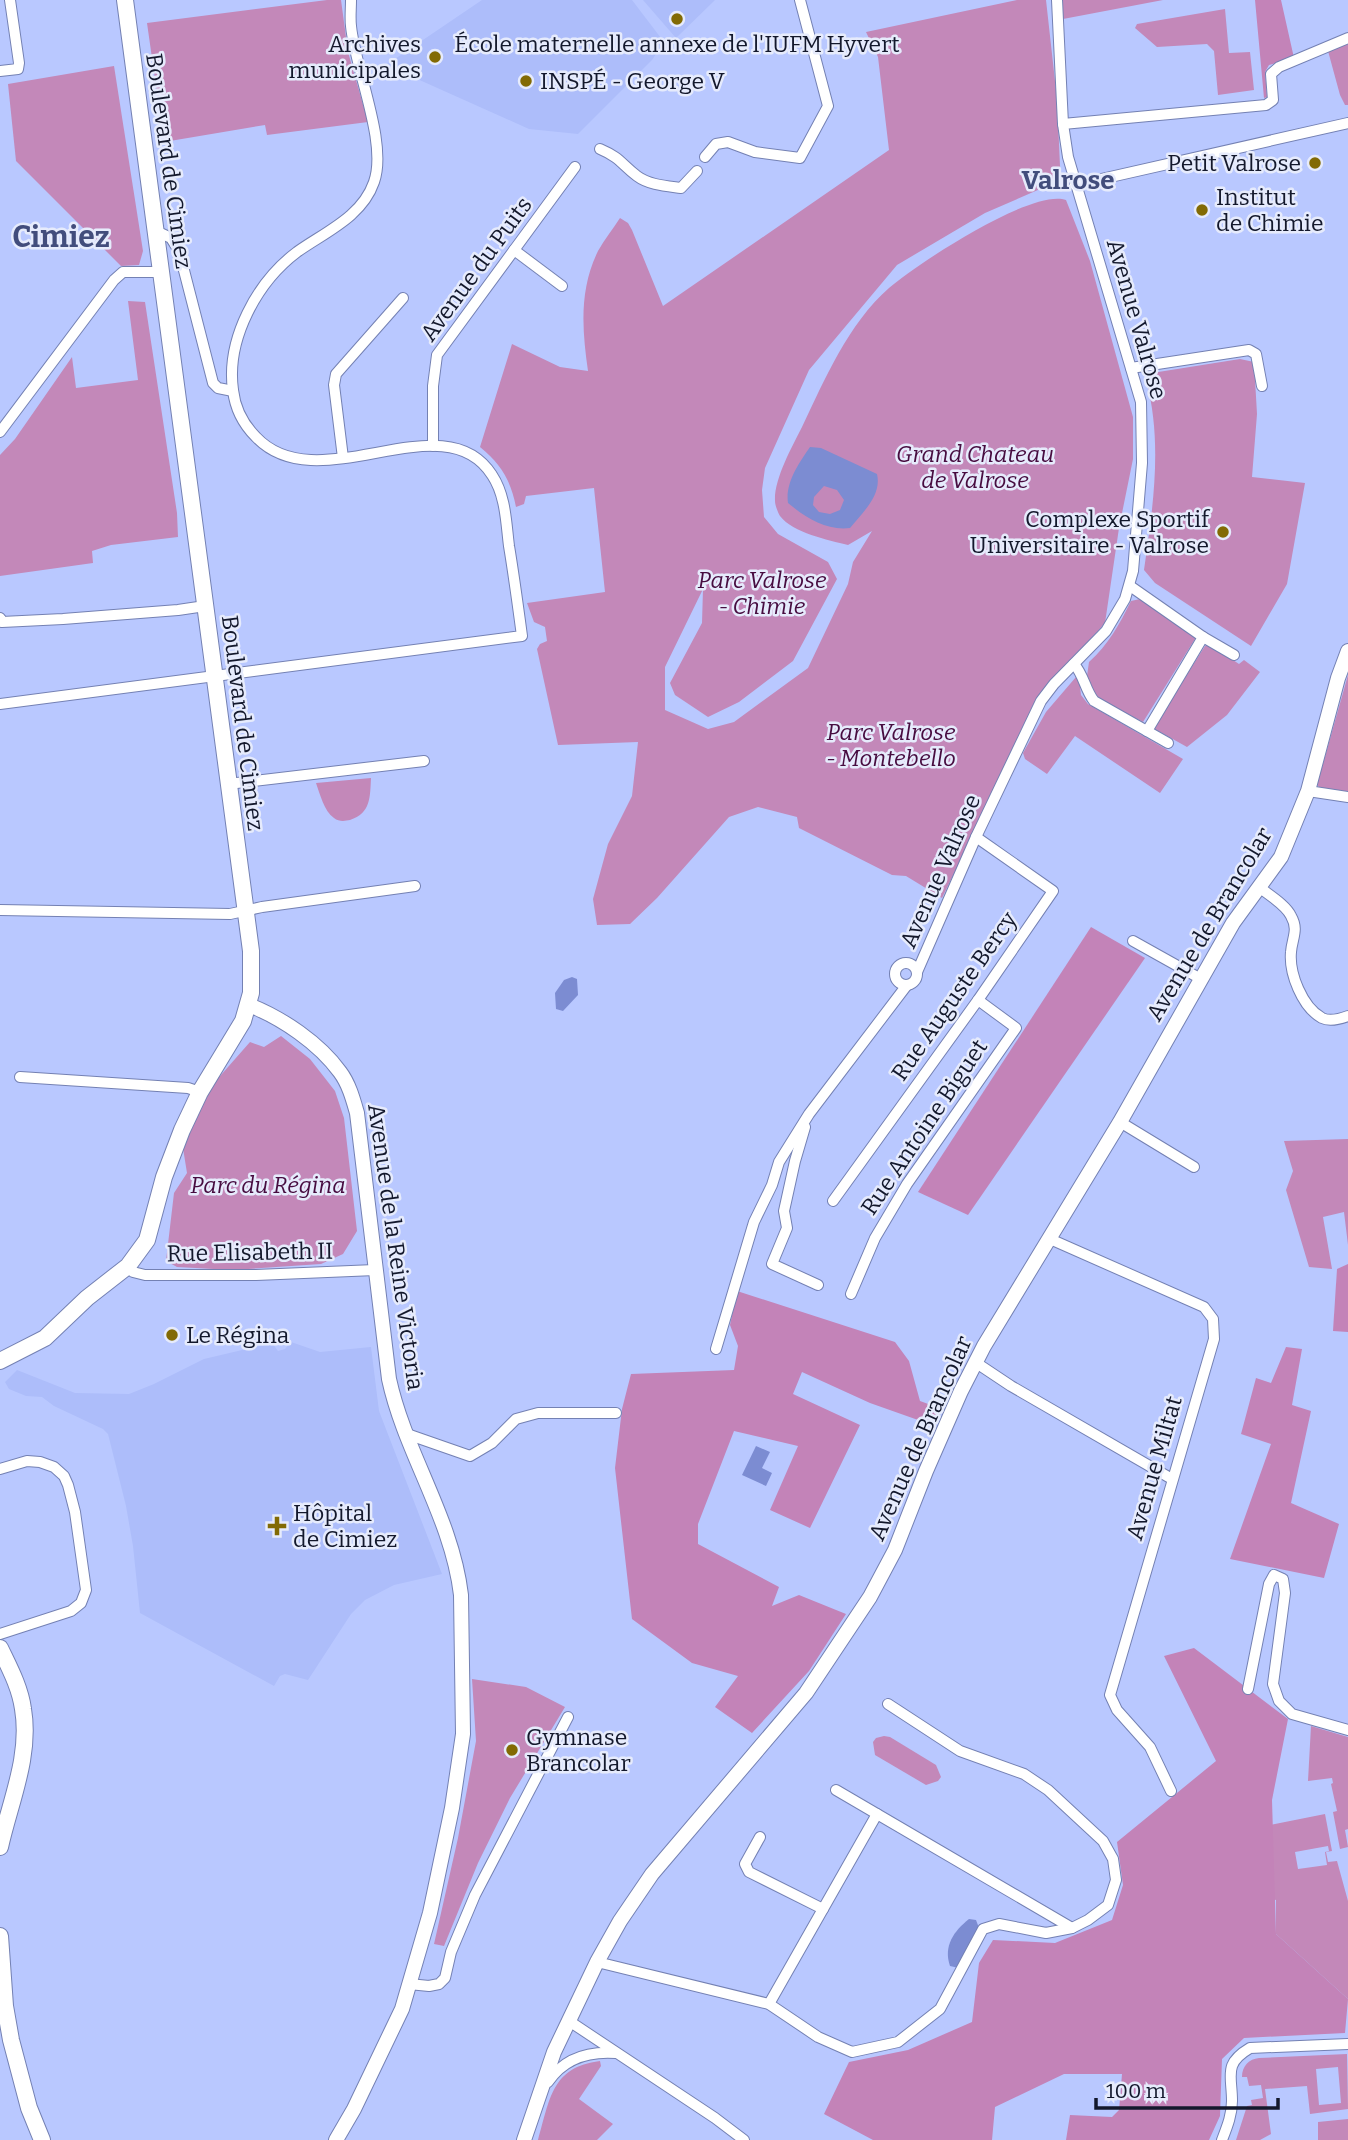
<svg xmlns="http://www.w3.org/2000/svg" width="1348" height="2140" viewBox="0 0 1348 2140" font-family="Bitter,serif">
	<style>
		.built { fill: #adbdfa }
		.green { fill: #c388b9; fill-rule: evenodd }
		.forest { fill: #c383b8 }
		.water { fill: #7c8cd2; fill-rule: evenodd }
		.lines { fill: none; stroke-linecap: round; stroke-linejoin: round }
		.minor-casing { stroke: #7481b3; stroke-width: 12 }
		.tertiary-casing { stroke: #7481b3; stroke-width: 16 }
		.secondary-casing { stroke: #7481b3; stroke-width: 18 }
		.minor { stroke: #fff; stroke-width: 10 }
		.tertiary { stroke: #fff; stroke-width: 14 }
		.secondary { stroke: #fff; stroke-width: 16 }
		.poi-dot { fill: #826a04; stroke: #e6ebfc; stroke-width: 2.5 }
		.labels { text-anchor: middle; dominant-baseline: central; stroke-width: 5; stroke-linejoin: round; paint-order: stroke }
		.poi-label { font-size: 23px; fill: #13182c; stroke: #e6ebfc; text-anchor: start }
		.street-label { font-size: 23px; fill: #13182c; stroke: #e6ebfc }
		.park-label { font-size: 23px; font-style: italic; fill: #470c40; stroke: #e6ebfc }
		.quarter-label { font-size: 26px; font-weight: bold; fill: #424d7c; stroke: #e6ebfc }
		.district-label { font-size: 30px; font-weight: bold; fill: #424d7c; stroke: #e6ebfc }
	</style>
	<rect width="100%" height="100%" fill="#b9c8ff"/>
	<!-- built -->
	<g class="built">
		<polygon points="482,0 632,0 664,42 652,60 578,134 529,129 386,65"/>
		<polygon points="643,0 715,0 676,38"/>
		<polygon points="291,1342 320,1352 371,1347 379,1411 442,1574 394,1585 365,1600 351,1614 308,1680 285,1674 280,1676 274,1686 140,1613 133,1546 126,1506 108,1434 103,1429 54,1406 42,1397 26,1396 9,1389 5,1382 17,1370 75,1393 129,1394 154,1384 204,1359 272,1343 278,1351 285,1349"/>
	</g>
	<!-- green -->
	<g class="green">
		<polygon points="327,0 341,0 348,52 368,122 267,135 265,125 164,142 147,23"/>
		<path d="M 1017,0 L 1046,0 L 1057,99 L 1060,166 L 1053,181 L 1047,186 L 985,213 L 897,265 L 809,370 L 765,468 L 762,490 L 764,517 L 778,534 L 828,562 L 837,579 L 793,661 L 739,702 L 708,717 L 675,695 L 670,683 L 702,623 L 703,589 L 665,667 L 665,710 L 708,729 L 734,722 L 808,668 L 848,584 L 853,562 L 872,531 L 848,545 C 828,540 793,533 780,516 C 778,513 775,505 775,501 C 774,479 792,447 802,427 C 825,379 848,324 889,288 C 917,264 1032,188 1066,200 L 1090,261 L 1133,417 L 1133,459 L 1119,528 L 1105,623 L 1041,695 L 942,898 L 906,876 L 892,875 L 799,828 L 797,817 L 758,807 L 729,817 L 657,898 L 630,924 L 597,925 L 593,899 L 608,844 L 632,796 L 638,742 L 558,745 L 537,649 L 540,644 L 547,641 L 545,627 L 534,622 L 527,603 L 605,592 L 594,488 L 526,496 L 524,504 L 516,507 C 511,481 501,464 480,447 L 512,344 L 560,367 L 588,371 C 582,329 579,290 598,251 C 604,240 613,229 620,218 L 628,223 L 632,230 L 663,306 L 889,150 L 878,57 L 866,32 Z"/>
		<polygon points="1062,0 1163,0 1063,19"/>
		<polygon points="1225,9 1229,53 1250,52 1254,90 1218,95 1214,51 1207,44 1157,47 1135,28 1137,24"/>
		<polygon points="1348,44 1348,105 1345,105 1340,95 1328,51"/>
		<polygon points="114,66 143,251 139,265 121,266 16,161 8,84"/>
		<polygon points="128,301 145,302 177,513 178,537 111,545 92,551 93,563 0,576 0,455 15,439 72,357 76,388 138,380"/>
		<path d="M 1240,359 L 1254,362 L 1257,414 L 1252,477 L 1305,483 L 1287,584 L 1251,646 L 1155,583 L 1144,570 C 1153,507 1163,442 1146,380 L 1152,373 Z"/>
		<path d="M 1140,599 L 1195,635 L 1195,639 L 1143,722 L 1092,695 L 1087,676 L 1089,662 C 1109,644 1119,625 1131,601 Z"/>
		<polygon points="1209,644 1239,664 1244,660 1260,672 1227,715 1187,747 1153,728 1205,646"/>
		<polygon points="1348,675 1348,792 1323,791 1317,785"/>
		<polygon points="1076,677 1079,678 1081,695 1088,704 1183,759 1160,793 1075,736 1047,774 1025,759 1023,753 1046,712"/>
		<path d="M 371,778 C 370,797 371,813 350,820 C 345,821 339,822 334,818 C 324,811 320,794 316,783 Z"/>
		<polygon points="281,1036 310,1059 335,1091 344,1118 357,1231 343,1254 321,1264 232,1270 177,1267 166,1261 174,1193 187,1173 182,1142 206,1092 250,1042 264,1047"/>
		<polygon points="1348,1139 1348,1245 1344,1212 1323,1217 1332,1269 1309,1267 1286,1190 1293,1171 1284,1141"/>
		<polygon points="472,1679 526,1687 565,1707 510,1798 478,1863 444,1946 434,1944 458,1838 476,1741"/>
		<polygon points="1311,1726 1348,1737 1348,1829 1345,1830 1348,1847 1340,1849 1333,1812 1337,1811 1331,1784 1333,1783 1332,1778 1308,1781"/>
		<polygon points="884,1736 890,1737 936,1765 941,1777 938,1781 926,1785 875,1755 873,1742 876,1738"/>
		<path d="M 1325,1814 L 1332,1851 L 1326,1852 L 1328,1862 L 1337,1861 L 1348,1901 L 1348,1999 L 1276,1934 L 1276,1900 L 1242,1892 L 1245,1830 ZM 1328,1846 L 1329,1851 L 1325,1852 L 1327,1865 L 1298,1869 L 1295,1852 Z"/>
		<path d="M 1347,2054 L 1348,2109 L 1310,2114 L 1307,2086 L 1265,2089 L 1271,2134 L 1260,2140 L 1236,2140 L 1247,2106 L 1252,2105 L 1251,2100 L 1263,2098 L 1261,2085 L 1249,2086 L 1247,2077 L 1242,2077 C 1242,2066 1249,2059 1259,2058 ZM 1338,2067 L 1341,2103 L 1319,2105 L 1316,2069 Z"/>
		<path d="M 600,2061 L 601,2066 L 579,2099 L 613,2124 L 597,2140 L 538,2140 C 550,2100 551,2067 600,2061 Z"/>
		<polygon points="1348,2119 1348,2140 1318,2140 1318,2122"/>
	</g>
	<!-- forest -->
	<g class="forest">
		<polygon points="1255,0 1281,0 1294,58 1269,65 1265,72 1267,97 1264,98"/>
		<polygon points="1091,927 1145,958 968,1215 918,1192"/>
		<polygon points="1348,1264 1348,1332 1333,1331 1337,1269"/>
		<polygon points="737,1291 895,1342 909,1361 920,1401 942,1409 935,1426 870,1403 802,1372 793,1394 860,1425 810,1528 770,1510 798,1446 734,1431 698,1524 698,1544 779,1587 772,1606 799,1595 846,1614 809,1671 752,1733 715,1707 738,1676 692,1663 632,1619 615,1468 622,1409 631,1374 734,1370 738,1346 730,1325"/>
		<polygon points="1286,1347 1302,1349 1292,1405 1311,1411 1291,1503 1339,1524 1324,1578 1230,1559 1271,1444 1241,1434 1256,1378 1271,1383"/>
		<polygon points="1194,1648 1288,1719 1272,1800 1276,1934 1348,1999 1345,2033 1244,2038 1222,2059 1220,2116 1209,2140 1066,2140 1070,2115 1112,2117 1119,2110 1122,2074 1064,2074 995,2107 992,2140 873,2140 824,2114 849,2062 908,2050 972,2022 979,1963 993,1940 1055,1943 1112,1920 1123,1885 1117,1842 1216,1761 1164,1656"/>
	</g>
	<!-- water -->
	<g class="water">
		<path d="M 810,447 L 821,448 L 877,474 C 882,495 863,512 850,528 C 827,531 806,518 788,503 C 785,483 799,463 810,447 ZM 824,486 L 837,490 L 844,500 L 840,510 L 830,514 L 819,512 L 813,505 L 814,497 Z"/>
		<polygon points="572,977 577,979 578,995 563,1011 556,1009 555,993 564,980"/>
		<polygon points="756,1446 770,1452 762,1468 772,1473 766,1486 742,1475"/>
		<path d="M 969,1919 L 976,1920 L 979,1928 L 959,1968 L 950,1966 C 943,1946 954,1931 969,1919 Z"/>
	</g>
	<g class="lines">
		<defs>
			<g id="minor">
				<polyline points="0,71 18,69 19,63 10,0"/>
				<polyline points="1063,124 1266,105 1273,100 1271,74 1279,67 1348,38"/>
				<path d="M 600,149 C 621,158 621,164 637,176 C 649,185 666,186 681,188 L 697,171"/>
				<polyline points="705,157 716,144 728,142 755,152 800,158 828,106 800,0"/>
				<polyline points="1075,185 1348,123"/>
				<polyline points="156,231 171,238 179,251 213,383 218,388 233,391"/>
				<polyline points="514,250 562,286"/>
				<polyline points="1131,368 1249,350 1256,354 1262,386"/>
				<polyline points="0,432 114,280 123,272 161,272"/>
				<polyline points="433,446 433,386 437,355 575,167"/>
				<polyline points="343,458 334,385 336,374 403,298"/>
				<polyline points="1130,586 1203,637 1234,655"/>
				<polyline points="0,618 2,622 63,619 178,610 205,606"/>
				<path d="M 1074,664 C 1084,675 1085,690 1094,701 L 1168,743"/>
				<path d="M 0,704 L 522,636 C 518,606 514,576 509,546 C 506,523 506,496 492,475 C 444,399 318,503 256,437 C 244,425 235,408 233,390 C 226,339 257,282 297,252 C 325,232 362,217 374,182 C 388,143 355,69 351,26 C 350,18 351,9 351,0"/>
				<polyline points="1147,731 1203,637"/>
				<polyline points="228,784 424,761"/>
				<polyline points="1308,791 1348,797"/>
				<path d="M 1259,887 C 1269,895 1286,905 1291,916 C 1299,930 1292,938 1291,952 C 1289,973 1302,1007 1322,1018 C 1330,1022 1340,1019 1348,1016"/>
				<polyline points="0,910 230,914 262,907 415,886"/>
				<polyline points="1133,941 1201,979"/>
				<circle cx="906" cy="974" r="11"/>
				<polyline points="917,972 976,837 1041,701 1054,684 1106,631 1125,599 1133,571 1142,463 1141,402 1068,157 1063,124 1057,0"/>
				<polyline points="20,1077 188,1088 200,1092"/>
				<polyline points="1120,1122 1194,1167"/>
				<polyline points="805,1127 795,1161 784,1211 787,1228 772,1264 818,1285"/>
				<polyline points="833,1201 978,1000 1053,891 976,837"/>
				<polyline points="1050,1239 1204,1307 1213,1319 1214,1339 1110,1695 1117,1710 1150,1747 1171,1791"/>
				<polyline points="128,1266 133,1272 145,1275 256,1275 375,1270"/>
				<polyline points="851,1294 875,1238 907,1184 1016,1028 978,1000"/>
				<polyline points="716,1349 754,1222 772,1185 779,1162 809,1114 907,985"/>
				<polyline points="975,1362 1011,1386 1172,1479"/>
				<polyline points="404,1433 470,1456 492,1443 516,1419 538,1413 616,1413"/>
				<polyline points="0,1469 27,1461 40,1462 54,1467 64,1476 68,1485 75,1512 86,1590 81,1603 71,1611 0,1634"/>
				<polyline points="1248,1689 1269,1584 1274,1575 1283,1579 1285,1593 1273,1684 1279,1701 1292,1714 1348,1730"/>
				<polyline points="836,1790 1072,1928"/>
				<polyline points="760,1837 745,1864 749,1872 823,1909"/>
				<polyline points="597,1962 769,2004 818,2037 852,2052 898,2042 940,2009 983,1929 999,1924 1046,1933 1072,1928 1088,1920 1108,1905 1116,1880 1113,1859 1103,1841 1048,1790 1024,1774 960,1751 888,1704"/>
				<polyline points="409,1984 429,1986 439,1984 445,1978 451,1952 475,1895 568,1717"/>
				<polyline points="769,2004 877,1814"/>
				<polyline points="569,2021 715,2118 744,2140"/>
				<path d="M 548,2082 C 564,2058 588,2051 616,2053"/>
				<path d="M 1222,2140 C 1227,2127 1232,2115 1232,2101 C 1232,2075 1223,2064 1250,2048 L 1348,2044"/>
			</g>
			<g id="tertiary">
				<path d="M 249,1005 C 282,1018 319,1043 340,1072 C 349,1084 353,1099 357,1113 L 389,1379 C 405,1453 452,1518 461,1595 L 463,1734 L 452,1808 L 430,1913 L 402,2009 L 354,2109 L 336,2140"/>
				<polyline points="524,2140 554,2052 597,1962 620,1921 652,1874 806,1693 870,1597 895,1550 926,1471 961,1391 984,1346 1120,1122 1233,923 1281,857 1308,791 1338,678 1348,651"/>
			</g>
			<g id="secondary">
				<polyline points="0,1361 45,1338 87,1298 128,1266 147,1240 164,1177 182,1130 200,1092 243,1021 251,993 251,951 125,0"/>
				<path d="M 0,1648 C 9,1667 20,1687 23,1709 C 31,1756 10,1802 0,1847"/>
				<polyline points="0,1936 5,2006 11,2040 29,2108 42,2140"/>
			</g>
		</defs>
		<!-- minor casing -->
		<use href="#minor" class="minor-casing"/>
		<!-- tertiary casing -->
		<use href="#tertiary" class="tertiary-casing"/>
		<!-- secondary casing -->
		<use href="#secondary" class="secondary-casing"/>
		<!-- minor -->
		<use href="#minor" class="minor"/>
		<!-- tertiary -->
		<use href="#tertiary" class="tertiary"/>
		<!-- secondary -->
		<use href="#secondary" class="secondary"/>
	</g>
	<!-- markers -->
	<g class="poi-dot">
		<circle cx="677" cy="19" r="7"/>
		<circle cx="435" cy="57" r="7"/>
		<circle cx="526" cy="81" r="7"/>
		<circle cx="1315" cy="163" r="7"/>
		<circle cx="1202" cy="210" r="7"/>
		<circle cx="1223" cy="532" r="7"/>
		<circle cx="172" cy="1335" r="7"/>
		<path d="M273.5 1515.5h7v7h7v7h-7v7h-7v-7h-7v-7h7z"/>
		<circle cx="512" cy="1750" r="7"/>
	</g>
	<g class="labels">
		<!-- poi labels -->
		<g class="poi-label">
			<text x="421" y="44" text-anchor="end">Archives<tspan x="421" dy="26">municipales</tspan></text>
			<text x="677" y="44" text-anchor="middle">École maternelle annexe de l'IUFM Hyvert</text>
			<text x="540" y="81">INSPÉ - George V</text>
			<text x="1301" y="163" text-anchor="end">Petit Valrose</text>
			<text x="1216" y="197">Institut<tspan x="1216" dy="26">de Chimie</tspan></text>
			<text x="1209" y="519" text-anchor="end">Complexe Sportif<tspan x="1209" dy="26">Universitaire - Valrose</tspan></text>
			<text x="186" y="1335">Le Régina</text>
			<text x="293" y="1513">Hôpital<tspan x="293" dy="26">de Cimiez</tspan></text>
			<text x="526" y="1737">Gymnase<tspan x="526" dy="26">Brancolar</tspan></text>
		</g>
		<!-- street labels -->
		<g class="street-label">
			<text transform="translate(169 161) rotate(82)">Boulevard de Cimiez</text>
			<text transform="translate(476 269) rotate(-54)">Avenue du Puits</text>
			<text transform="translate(1137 319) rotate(74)">Avenue Valrose</text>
			<text transform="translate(243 723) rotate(83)">Boulevard de Cimiez</text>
			<text transform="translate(940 871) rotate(-66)">Avenue Valrose</text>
			<text transform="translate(1209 924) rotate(-59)">Avenue de Brancolar</text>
			<text transform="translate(954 996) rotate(-55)">Rue Auguste Bercy</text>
			<text transform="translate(924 1127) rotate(-56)">Rue Antoine Biguet</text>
			<text transform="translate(396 1247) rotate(82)">Avenue de la Reine Victoria</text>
			<text transform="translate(250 1252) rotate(-1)">Rue Elisabeth II</text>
			<text transform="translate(920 1438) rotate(-66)">Avenue de Brancolar</text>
			<text transform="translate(1154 1468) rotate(-74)">Avenue Miltat</text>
		</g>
		<!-- park labels -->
		<g class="park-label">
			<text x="975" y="454">Grand Chateau<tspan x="975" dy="26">de Valrose</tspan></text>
			<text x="762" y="580">Parc Valrose<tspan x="762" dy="26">- Chimie</tspan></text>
			<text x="891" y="732">Parc Valrose<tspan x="891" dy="26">- Montebello</tspan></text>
			<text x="268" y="1185">Parc du Régina</text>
		</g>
		<!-- quarter labels -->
		<g class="quarter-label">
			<text x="1068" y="180">Valrose</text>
		</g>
		<!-- district labels -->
		<g class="district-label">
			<text x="61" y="237">Cimiez</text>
		</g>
	</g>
	<!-- scale -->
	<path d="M1096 2098v10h182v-10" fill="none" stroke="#13182c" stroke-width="3.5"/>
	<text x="1106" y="2098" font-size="21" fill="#13182c" stroke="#e6ebfc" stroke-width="5" paint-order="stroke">100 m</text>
</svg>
